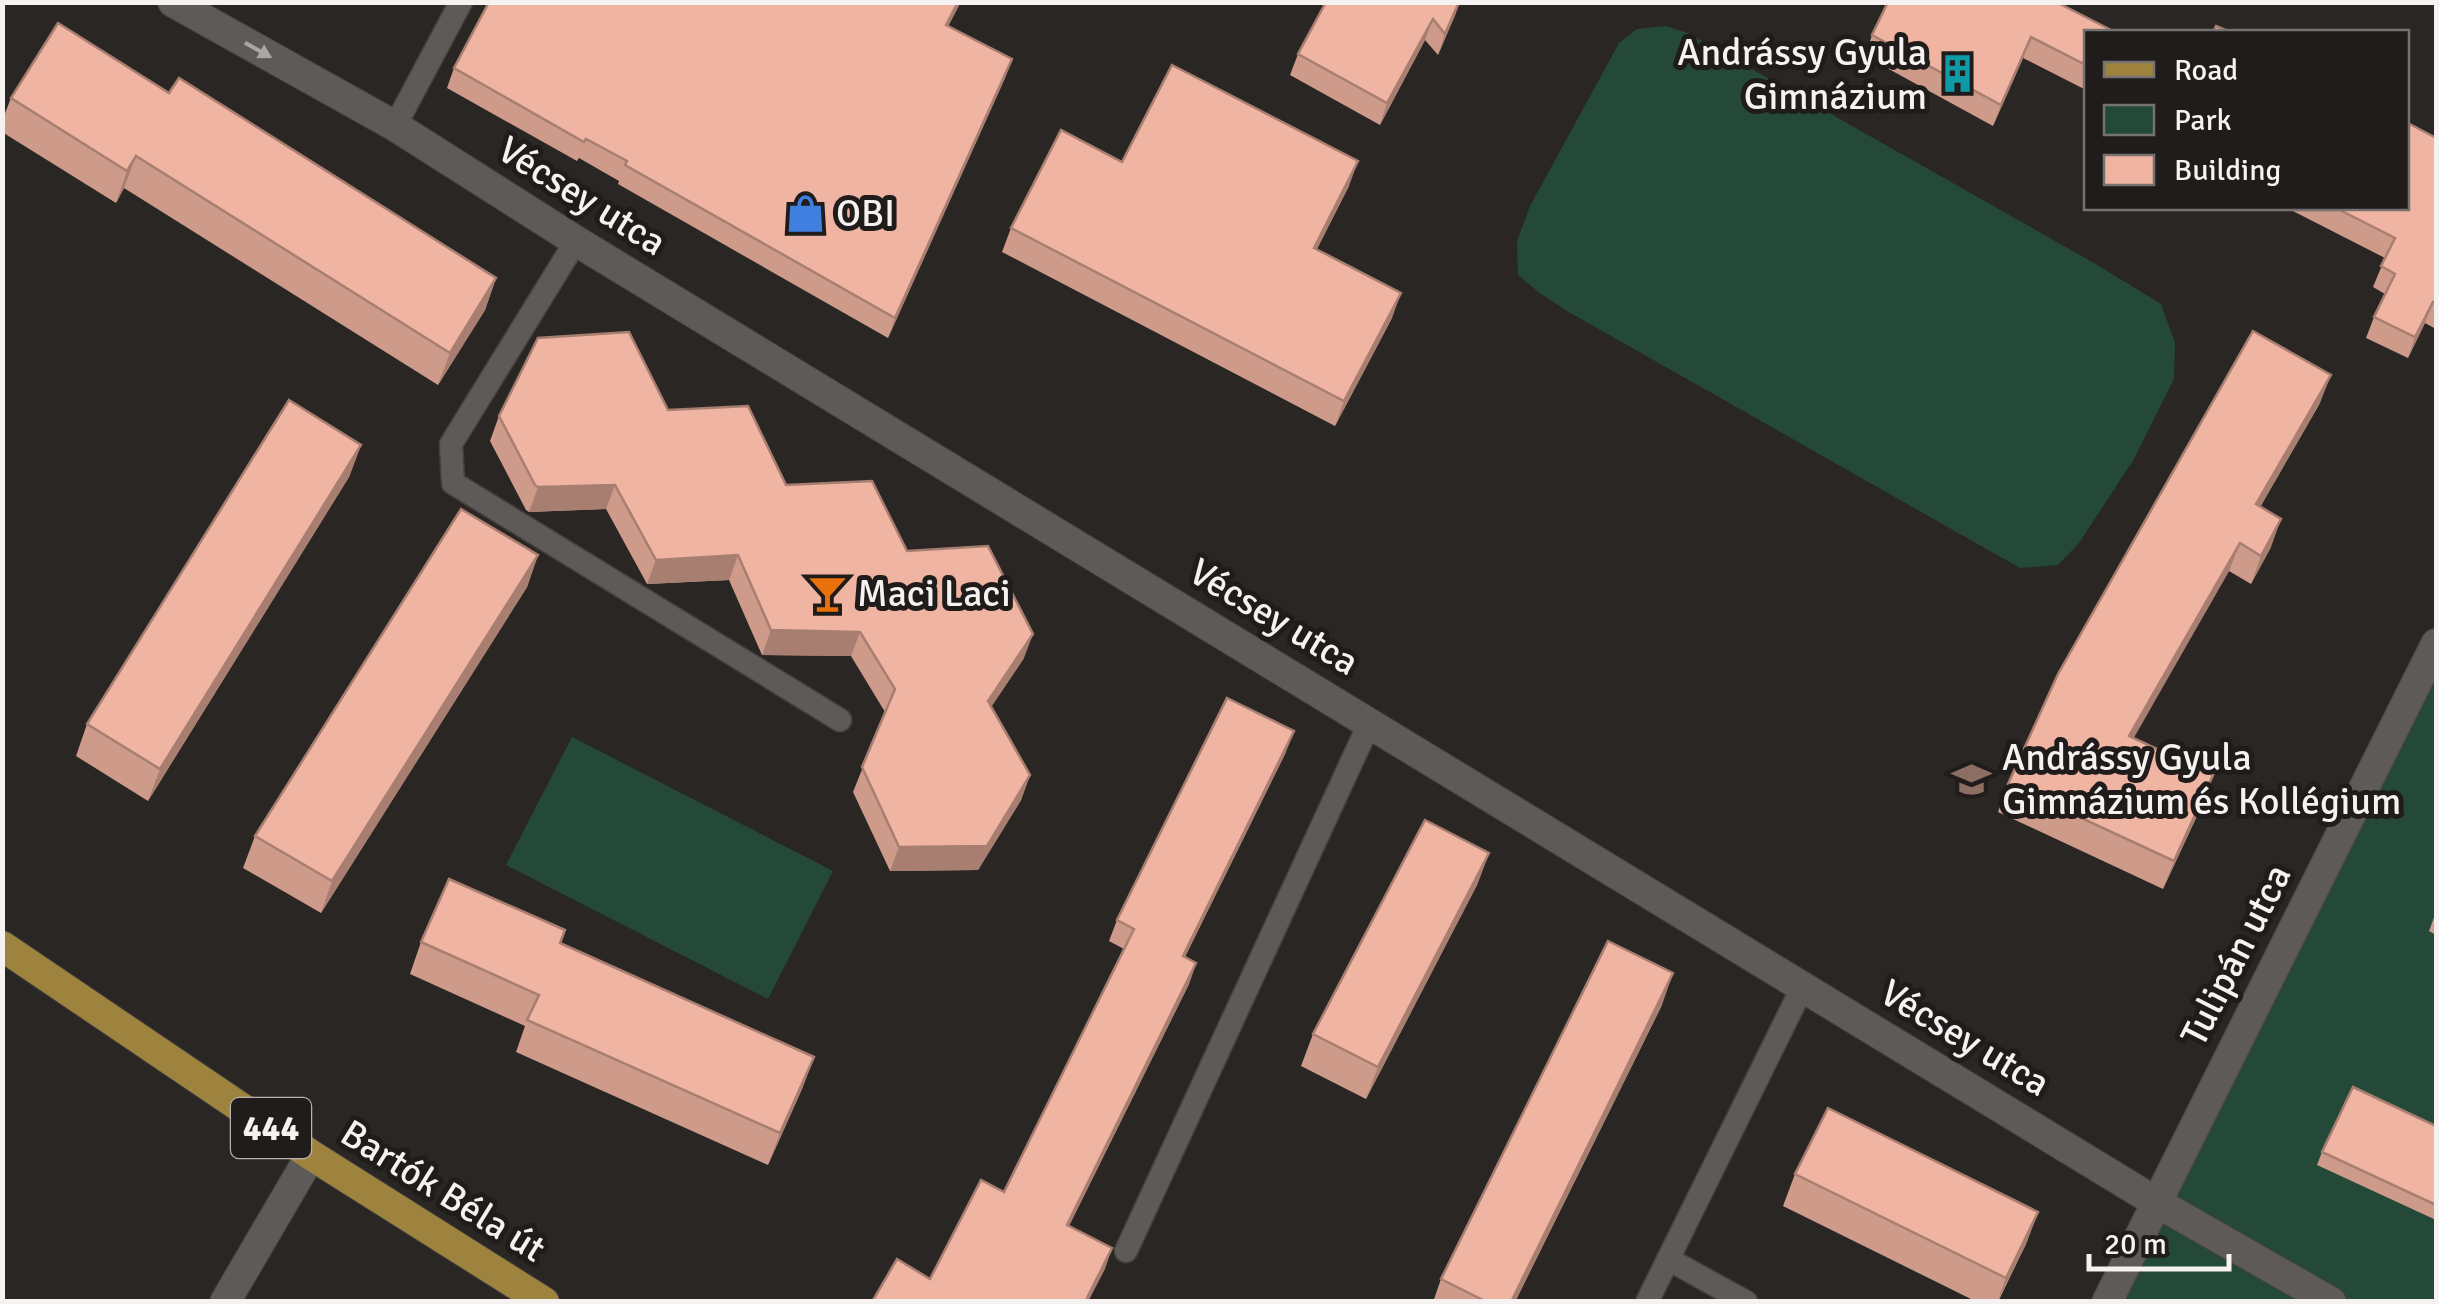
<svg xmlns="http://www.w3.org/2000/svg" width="2439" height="1304" viewBox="0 0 2439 1304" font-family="Signika,sans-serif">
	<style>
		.park { fill: #254939 }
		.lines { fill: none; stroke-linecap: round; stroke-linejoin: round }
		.lane-casing { stroke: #44413f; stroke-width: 25 }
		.street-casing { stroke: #44413f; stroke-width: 32 }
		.primary-casing { stroke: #44413f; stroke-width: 32 }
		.lane { stroke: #5e5a59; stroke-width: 22 }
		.street { stroke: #5e5a59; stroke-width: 30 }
		.primary { stroke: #9e833e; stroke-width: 30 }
		.wall { fill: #ce9b8b }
		.shaded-wall { fill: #a87e71 }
		.building { fill: #f0b4a2; stroke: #a87e71; stroke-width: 2.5 }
		.oneway { fill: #aaa6a5 }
		.labels { text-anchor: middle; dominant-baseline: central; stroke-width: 10; stroke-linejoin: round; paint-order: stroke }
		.shield { fill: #1f1c1b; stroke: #b5b2b1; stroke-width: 2.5 }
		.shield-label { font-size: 35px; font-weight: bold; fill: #f5f2f1 }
		.poi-label { font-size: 38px; fill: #f5f2f1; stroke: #1f1c1b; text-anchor: start }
		.street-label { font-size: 38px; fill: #f5f2f1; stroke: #1f1c1b }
	</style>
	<rect width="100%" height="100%" fill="#292624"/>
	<!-- park -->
	<g class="park">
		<polygon points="1665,26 1688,33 2094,263 2161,304 2175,343 2174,379 2134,459 2079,543 2058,565 2020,568 1567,311 1541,294 1518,275 1517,241 1530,206 1619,43 1637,29"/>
		<polygon points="2436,660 2436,1301 2115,1302"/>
		<polygon points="572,737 833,871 768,999 506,865"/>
	</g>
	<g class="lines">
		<defs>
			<g id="lane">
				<polyline points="395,126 461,2"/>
				<polyline points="576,241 451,444 453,483 840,720"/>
				<polyline points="1126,1251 1370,722"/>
				<polyline points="1668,1259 1746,1302"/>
				<polyline points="1647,1302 1803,986"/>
			</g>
			<g id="street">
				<polyline points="173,2 395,126 576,241 2156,1202 2331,1302"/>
				<polyline points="225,1302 311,1155"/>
				<polyline points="2107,1302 2436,644"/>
			</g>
			<polyline id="primary" points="2,946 311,1155 544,1302"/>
		</defs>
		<!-- lane casing -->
		<use href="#lane" class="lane-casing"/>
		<!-- street casing -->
		<use href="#street" class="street-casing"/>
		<!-- primary casing -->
		<use href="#primary" class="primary-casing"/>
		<!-- lane -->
		<use href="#lane" class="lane"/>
		<!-- street -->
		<use href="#street" class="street"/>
		<!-- primary -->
		<use href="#primary" class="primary"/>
	</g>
	<!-- wall -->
	<g class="wall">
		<polygon points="1886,2 2056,2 2086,32 2086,90 2023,58 1993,126 1865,56 1872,35 1888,3"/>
		<polygon points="1456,13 1438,55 1425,40 1380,125 1290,75 1298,54"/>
		<polygon points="949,26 1012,59 1005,78 888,338 618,184 619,181 579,158 577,161 447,88 454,68"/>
		<polygon points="169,93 496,278 485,310 438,385 124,188 116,203 2,132 2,121 11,98"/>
		<polygon points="2436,138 2436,329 2425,323 2408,358 2366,338 2374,317 2385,294 2373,287 2385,258 2287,208 2406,208"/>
		<polygon points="1122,162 1349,186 1317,249 1392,318 1335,426 1002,252 1011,228"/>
		<polygon points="2320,403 2260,507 2271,547 2251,584 2229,571 2133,738 2203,803 2163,889 1998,812 2008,784"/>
		<polygon points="668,410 786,485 907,551 1024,658 991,707 1030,775 1021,800 978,870 890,871 853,792 885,712 851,656 762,655 729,580 647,584 606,509 529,512 526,510 490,441 499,416"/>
		<polygon points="361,445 349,477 148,801 76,756 87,724"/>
		<polygon points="538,555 527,587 321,913 243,868 255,836"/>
		<polygon points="1286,752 1185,957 1196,963 1189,984 1069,1226 1105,1269 930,1279 1004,1192 1124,949 1109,941 1117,920"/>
		<polygon points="1489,853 1477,885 1366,1099 1301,1066 1313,1034"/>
		<polygon points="2436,912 2436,935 2429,931"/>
		<polygon points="421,942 561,943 814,1057 802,1089 768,1165 516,1052 525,1026 410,974"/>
		<polygon points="1662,1005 1515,1302 1433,1302 1441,1279"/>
		<polygon points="2436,1126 2436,1220 2317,1165 2322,1152"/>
		<polygon points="1795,1174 2038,1212 2026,1244 1998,1302 1977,1302 1783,1206"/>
	</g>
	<!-- shaded-wall -->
	<g class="shaded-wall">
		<polygon points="958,2 961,2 939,44 946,25"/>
		<polygon points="1460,2 1456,13 1438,55 1445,34"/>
		<polygon points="1433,19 1425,40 1380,125 1387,103"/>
		<polygon points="2031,37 2023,58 1993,126 2001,105"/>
		<polygon points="1012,59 1005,78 888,338 895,318"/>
		<polygon points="136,156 124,188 116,203 127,171"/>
		<polygon points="1358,161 1349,186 1305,272 1314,248"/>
		<polygon points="496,278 485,310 438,385 450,353"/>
		<polygon points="1401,293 1392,318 1335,426 1344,401"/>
		<polygon points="2433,302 2425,323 2408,358 2415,337"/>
		<polygon points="2331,375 2320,403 2246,532 2256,504"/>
		<polygon points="361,445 349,477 148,801 160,769"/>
		<polygon points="615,485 606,509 529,512 538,487"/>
		<polygon points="2281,519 2271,547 2251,584 2261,556"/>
		<polygon points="2240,543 2229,571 2119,764 2129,736"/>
		<polygon points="538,555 527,587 321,913 332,881"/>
		<polygon points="738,555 729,580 647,584 656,560"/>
		<polygon points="771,630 860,632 851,656 762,655"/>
		<polygon points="1033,634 1024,658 979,725 988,701"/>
		<polygon points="1294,731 1286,752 1175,977 1183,956"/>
		<polygon points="1030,775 1021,800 978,870 890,871 899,847"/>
		<polygon points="2213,775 2203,803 2163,889 2174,861"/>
		<polygon points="1489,853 1477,885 1366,1099 1378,1067"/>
		<polygon points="1196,963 1189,984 1059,1246 1067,1225"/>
		<polygon points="1673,973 1662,1005 1515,1302 1511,1302"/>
		<polygon points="814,1057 802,1089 768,1165 780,1133"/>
		<polygon points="2038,1212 2026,1244 1997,1302 2006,1278"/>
		<polygon points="1112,1248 1105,1269 1088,1302 1085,1302"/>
	</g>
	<!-- building -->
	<g class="building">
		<polygon points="489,2 958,2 946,25 1012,59 895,318 625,165 627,161 586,139 584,142 454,68"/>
		<polygon points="1326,2 1459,2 1445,34 1433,19 1387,103 1298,54"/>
		<polygon points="1888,2 2056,2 2115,32 2086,32 2086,65 2031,37 2001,105 1872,35"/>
		<polygon points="58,23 169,93 179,78 496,278 450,353 136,156 127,171 11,98"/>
		<polygon points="2216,26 2230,32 2213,32"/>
		<polygon points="1172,65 1358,161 1314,248 1401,293 1344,401 1011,228 1061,130 1122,162"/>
		<polygon points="2406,122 2436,138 2436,304 2433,302 2415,337 2374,317 2395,274 2381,266 2395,238 2336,208 2406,208"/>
		<polygon points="2253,331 2331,375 2256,504 2281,519 2261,556 2240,543 2129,736 2213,775 2174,861 2008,784 2058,674"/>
		<polygon points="629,332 668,410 748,406 786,485 872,481 907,551 988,546 1033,634 988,701 1030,775 987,846 899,847 862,767 895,689 860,632 771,630 738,555 656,560 615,485 538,487 535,485 499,416 538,338"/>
		<polygon points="289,400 361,445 160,769 87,724"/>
		<polygon points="461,509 538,555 332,881 255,836"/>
		<polygon points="1227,698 1294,731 1183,956 1196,963 1067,1225 1112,1248 1085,1302 872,1302 897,1259 930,1279 981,1180 1004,1192 1134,929 1117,920"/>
		<polygon points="1425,820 1489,853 1378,1067 1313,1034"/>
		<polygon points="449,879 565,930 560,943 814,1057 780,1133 527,1020 539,995 421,942"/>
		<polygon points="1608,941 1673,973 1511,1302 1487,1302 1441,1279"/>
		<polygon points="2353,1087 2436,1126 2436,1205 2322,1152"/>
		<polygon points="1828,1108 2038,1212 2006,1278 1795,1174"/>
	</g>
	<!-- one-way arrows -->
	<defs><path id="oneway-solid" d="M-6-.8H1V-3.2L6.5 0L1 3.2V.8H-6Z" transform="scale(2.5)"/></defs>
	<use class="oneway" href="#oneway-solid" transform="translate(258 50) rotate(29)"/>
	<!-- icons -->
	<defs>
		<symbol id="building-bare" viewBox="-9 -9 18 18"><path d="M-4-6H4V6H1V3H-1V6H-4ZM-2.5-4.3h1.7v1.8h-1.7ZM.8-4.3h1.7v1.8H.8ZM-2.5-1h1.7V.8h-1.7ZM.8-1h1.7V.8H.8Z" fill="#0f9aa8" stroke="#1f1c1b" stroke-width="2.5" paint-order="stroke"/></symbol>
		<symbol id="shop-bare" viewBox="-9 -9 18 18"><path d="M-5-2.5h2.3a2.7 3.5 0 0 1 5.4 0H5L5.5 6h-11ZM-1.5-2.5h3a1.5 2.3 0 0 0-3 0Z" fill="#3f7fe0" stroke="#1f1c1b" stroke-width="2.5" paint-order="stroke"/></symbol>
		<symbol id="bar-bare" viewBox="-9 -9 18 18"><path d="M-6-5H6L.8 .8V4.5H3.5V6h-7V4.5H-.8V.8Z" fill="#e8710a" stroke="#1f1c1b" stroke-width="2.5" paint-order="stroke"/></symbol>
		<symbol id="school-bare" viewBox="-9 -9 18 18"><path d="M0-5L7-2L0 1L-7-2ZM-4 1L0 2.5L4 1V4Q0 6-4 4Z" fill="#8d6e63" stroke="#1f1c1b" stroke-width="2.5" paint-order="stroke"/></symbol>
	</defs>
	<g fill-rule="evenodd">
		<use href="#building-bare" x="1930" y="46" width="55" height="55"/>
		<use href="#shop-bare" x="778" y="186" width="55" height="55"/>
		<use href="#bar-bare" x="800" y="566" width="55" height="55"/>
		<use href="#school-bare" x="1944" y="752" width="55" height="55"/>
	</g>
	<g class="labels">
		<!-- shield labels -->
		<rect class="shield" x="231" y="1098" width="80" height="60" rx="8"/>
		<g class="shield-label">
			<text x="271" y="1128">444</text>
		</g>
		<!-- poi labels -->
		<g class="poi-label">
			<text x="1927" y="52" text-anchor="end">Andrássy Gyula<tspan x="1927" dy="44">Gimnázium</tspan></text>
			<text x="836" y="213">OBI</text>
			<text x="857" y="593">Maci Laci</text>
			<text x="2002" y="757">Andrássy Gyula<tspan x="2002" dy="44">Gimnázium és Kollégium</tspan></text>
		</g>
		<!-- street labels -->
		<g class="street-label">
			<text transform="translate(582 196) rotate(32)">Vécsey utca</text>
			<text transform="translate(1274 617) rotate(31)">Vécsey utca</text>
			<text transform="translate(2236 955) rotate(-63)">Tulipán utca</text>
			<text transform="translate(1965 1038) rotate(31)">Vécsey utca</text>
			<text transform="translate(443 1191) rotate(32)">Bartók Béla út</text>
		</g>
	</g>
	<!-- border -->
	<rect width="2439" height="1304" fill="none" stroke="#f5f2f1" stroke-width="10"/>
	<!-- legend -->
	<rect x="2084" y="30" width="325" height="180" fill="#1f1c1b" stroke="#757271" stroke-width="2.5"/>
	<rect x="2104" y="62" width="50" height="15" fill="#9e833e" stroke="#757271" stroke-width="2.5"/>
	<text x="2174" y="80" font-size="30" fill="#f5f2f1">Road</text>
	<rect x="2104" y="105" width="50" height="30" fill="#254939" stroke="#757271" stroke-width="2.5"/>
	<text x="2174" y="130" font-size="30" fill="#f5f2f1">Park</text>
	<rect x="2104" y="155" width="50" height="30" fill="#f0b4a2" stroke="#757271" stroke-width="2.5"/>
	<text x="2174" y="180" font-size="30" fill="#f5f2f1">Building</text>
	<!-- scale -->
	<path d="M2089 1254v15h140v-15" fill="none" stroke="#f5f2f1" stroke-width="5"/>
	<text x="2104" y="1254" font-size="30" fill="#f5f2f1" stroke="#1f1c1b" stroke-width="8" paint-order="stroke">20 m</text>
</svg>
